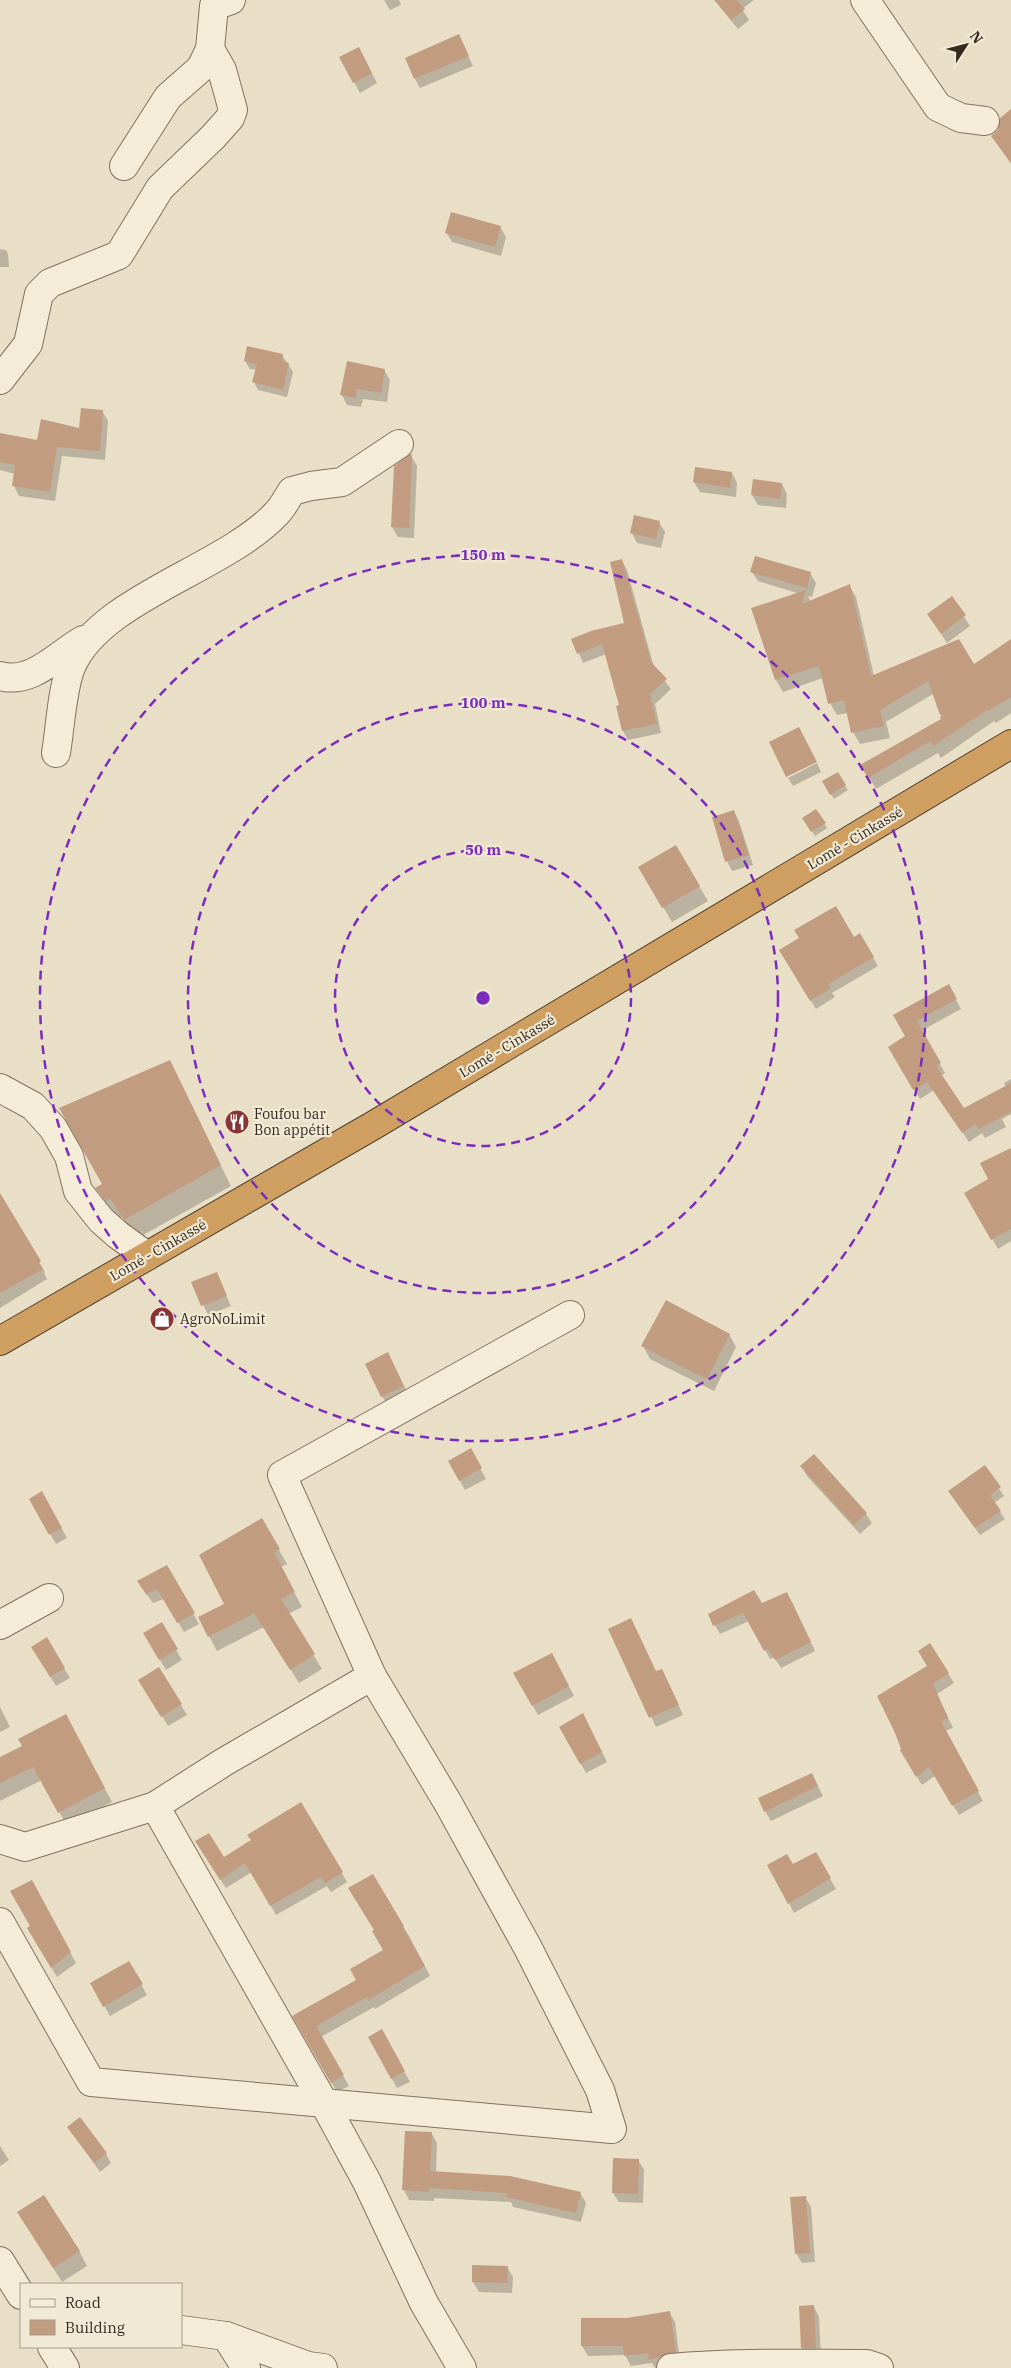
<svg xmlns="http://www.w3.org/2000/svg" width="1011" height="2368" viewBox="0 0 1011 2368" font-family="'IBM Plex Serif',serif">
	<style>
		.shadow { fill: #0003 }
		.building { fill: #c29c80 }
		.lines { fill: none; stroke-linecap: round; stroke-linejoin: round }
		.minor-casing { stroke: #82715e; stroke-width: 30 }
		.highway-casing { stroke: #504031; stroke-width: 30 }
		.minor { stroke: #f5ecd8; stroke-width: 28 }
		.highway { stroke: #ce9f60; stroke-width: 28 }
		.ring { fill: none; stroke: #7b2cbf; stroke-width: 2.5; stroke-dasharray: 9 6 }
		.labels { text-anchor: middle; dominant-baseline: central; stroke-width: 4.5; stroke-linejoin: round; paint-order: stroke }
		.street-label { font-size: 14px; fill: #342a20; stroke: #f1e9d4 }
		.poi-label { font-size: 14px; fill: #342a20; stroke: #f1e9d4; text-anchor: start }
		.centre { fill: #7b2cbf; stroke: #f1e9d4; stroke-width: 2.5 }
		.ring-label { font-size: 15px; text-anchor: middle; font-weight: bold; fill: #7b2cbf; stroke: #f1e9d4; stroke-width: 4.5; stroke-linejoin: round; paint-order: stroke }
	</style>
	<rect width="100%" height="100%" fill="#e9dfc6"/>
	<!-- shadow -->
	<g class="shadow">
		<polygon points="384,0 399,0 401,5 390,10"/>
		<polygon points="714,0 754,0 742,9 749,20 738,29"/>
		<polygon points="459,36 473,66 420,88 415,79"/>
		<polygon points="341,58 364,58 377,83 360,93"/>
		<polygon points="1011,111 1011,164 992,136 999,131"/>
		<polygon points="500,227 506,237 501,256 452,242 446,232"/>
		<polygon points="0,249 6,250 8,254 9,267 0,267"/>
		<polygon points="282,355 293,372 287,397 258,390 254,382 257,370 250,369 245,361"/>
		<polygon points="384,370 390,380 387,402 363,399 361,407 347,405 342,395"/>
		<polygon points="102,411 108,421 105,460 62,456 55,501 19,496 14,486 15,474 0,470 0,434 38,442 80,429"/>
		<polygon points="411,456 417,466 414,538 398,537 392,527"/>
		<polygon points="732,473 737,483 736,497 700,492 694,482"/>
		<polygon points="782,484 787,494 786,508 758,505 752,495"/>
		<polygon points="659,522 665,532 661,548 637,543 632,533"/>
		<polygon points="622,561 627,570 654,667 671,689 655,704 661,733 628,740 623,731 618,707 620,706 606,654 583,663 573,639 625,624"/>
		<polygon points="752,572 810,573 816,583 812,597 808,596 811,602 849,585 856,597 874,676 974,666 1011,640 1011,713 996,723 994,721 941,758 938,753 876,789 862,765 943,720 933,694 886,722 890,738 860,744 853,732 848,713 837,715 830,703 823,678 783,692 776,680 753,609 800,594 758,581"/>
		<polygon points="952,598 970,626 947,643 929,615"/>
		<polygon points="817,763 821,772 793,786 788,778"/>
		<polygon points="837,774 848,790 834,799 824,782"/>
		<polygon points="816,811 827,828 815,836 804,818"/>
		<polygon points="734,812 739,821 753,865 732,871 727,861"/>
		<polygon points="676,847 708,901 672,922 640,868"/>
		<polygon points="860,935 878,966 832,993 835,997 816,1009 781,951 853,939"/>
		<polygon points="948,985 961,1009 921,1031 945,1073 941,1076 964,1109 1006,1087 1004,1083 1011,1079 1011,1114 1002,1119 1006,1127 985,1138 982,1133 969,1142 934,1090 920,1099 889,1047 907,1037 894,1015"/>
		<polygon points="169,1062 231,1186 136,1239 122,1217 118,1220 108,1208 97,1188 104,1184"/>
		<polygon points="1011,1149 1011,1241 998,1249 966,1193 990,1179"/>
		<polygon points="7,1206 45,1272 44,1273 47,1279 0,1308 0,1210"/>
		<polygon points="216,1273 231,1306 208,1315 193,1283"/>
		<polygon points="729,1334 736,1347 714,1391 650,1359 643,1346"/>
		<polygon points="393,1364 409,1396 388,1406 382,1396"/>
		<polygon points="470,1450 486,1479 465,1490 449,1461"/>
		<polygon points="802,1467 866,1514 872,1523 860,1534 807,1476"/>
		<polygon points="984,1467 1004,1496 994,1503 1005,1519 980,1535 954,1499"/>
		<polygon points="42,1493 67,1538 56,1544 30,1499"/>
		<polygon points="261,1519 287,1564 281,1567 302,1607 288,1614 322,1669 299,1683 264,1627 217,1651 209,1636 225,1604"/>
		<polygon points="167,1567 199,1624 184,1632 164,1599 153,1603 144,1591"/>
		<polygon points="792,1602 815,1651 781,1668 774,1657 770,1659 749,1621 720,1634 709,1615 762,1605"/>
		<polygon points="631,1620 656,1672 667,1680 683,1715 656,1727 610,1629"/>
		<polygon points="161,1624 182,1660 166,1670 145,1634"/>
		<polygon points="46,1639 70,1678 56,1686 38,1657"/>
		<polygon points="930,1644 954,1683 937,1694 953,1728 945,1731 983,1801 959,1815 935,1776 922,1785 901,1751 929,1666"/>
		<polygon points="557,1664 574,1696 538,1715 515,1674"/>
		<polygon points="159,1669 187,1715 168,1726 140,1680"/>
		<polygon points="0,1707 10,1727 0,1732"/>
		<polygon points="588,1724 607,1762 586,1773 560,1727"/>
		<polygon points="73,1730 112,1802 67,1826 42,1780 0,1801 0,1759"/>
		<polygon points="812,1775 823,1796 771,1821 765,1811"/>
		<polygon points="301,1804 347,1882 331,1892 327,1886 276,1915 252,1872 226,1888 202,1851 224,1859 252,1841"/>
		<polygon points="815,1853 836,1889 794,1913 789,1903 793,1866"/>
		<polygon points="372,1875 409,1936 430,1976 375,2009 374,2007 321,2037 349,2086 337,2092 294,2016 358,1980 384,1950 375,1931"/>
		<polygon points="37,1891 76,1963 57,1977 28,1929 32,1927"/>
		<polygon points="129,1963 147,1995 110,2016 92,1984"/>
		<polygon points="382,2030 410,2082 397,2088 369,2037"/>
		<polygon points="69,2128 106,2154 111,2163 100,2172"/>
		<polygon points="406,2132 432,2134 437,2143 436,2172 580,2193 586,2203 581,2222 513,2207 511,2202 434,2198 434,2201 409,2200 404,2190"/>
		<polygon points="0,2146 9,2160 0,2166"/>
		<polygon points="638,2160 644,2170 643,2203 619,2202 613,2193"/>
		<polygon points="805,2197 811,2207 815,2262 802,2263 796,2253"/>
		<polygon points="18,2212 79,2251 87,2266 62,2282"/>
		<polygon points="507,2267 513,2277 512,2293 479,2292 473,2282"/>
		<polygon points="814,2307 819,2317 821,2358 808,2358 802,2348"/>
		<polygon points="669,2312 675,2322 680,2362 659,2368 655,2368 652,2363 631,2366 625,2355 588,2356 582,2346 627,2319"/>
	</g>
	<!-- building -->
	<g class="building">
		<polygon points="715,0 737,0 745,9 731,20"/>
		<polygon points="459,34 469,56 414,79 405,58"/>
		<polygon points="359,47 372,73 353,83 339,57"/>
		<polygon points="1011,109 1011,163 991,136 998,130 1000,118"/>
		<polygon points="451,212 501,226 495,247 445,233"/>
		<polygon points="247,346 283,354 282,361 289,363 283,390 252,382 257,364 244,361"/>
		<polygon points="347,361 385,369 381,393 357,389 356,398 340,395"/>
		<polygon points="81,408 103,410 100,451 57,447 50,492 12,486 15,465 0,462 0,433 37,440 41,419 79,428"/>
		<polygon points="410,454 412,455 409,528 391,527 394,466"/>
		<polygon points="695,467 732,472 730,488 693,482"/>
		<polygon points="753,479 782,483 780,499 751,495"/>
		<polygon points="634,515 660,521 656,539 630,533"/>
		<polygon points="755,556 811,572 807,588 750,572"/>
		<polygon points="622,559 651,662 667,679 650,694 657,724 622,731 616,706 619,705 602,644 577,654 571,639 591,631 624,623 610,562"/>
		<polygon points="850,584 871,676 959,639 974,664 1011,639 1011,697 988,711 987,710 933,746 930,741 868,778 860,765 941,719 940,717 945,714 940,715 928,681 880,710 884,726 851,733 844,700 828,704 819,666 775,680 751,608 806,590 802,604"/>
		<polygon points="952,596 966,615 941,634 927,614"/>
		<polygon points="799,727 817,762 786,777 769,742"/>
		<polygon points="838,772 846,785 830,795 822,781"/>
		<polygon points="816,809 826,823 811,832 802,818"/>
		<polygon points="734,810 749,855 725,862 712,817"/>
		<polygon points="676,845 700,886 662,908 638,867"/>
		<polygon points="836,906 854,937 860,933 874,957 828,984 831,988 810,1001 779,950 799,938 794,930"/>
		<polygon points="949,984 957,999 917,1021 941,1063 936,1066 964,1108 1011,1083 1011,1112 979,1129 976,1124 962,1133 927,1082 913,1090 888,1047 905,1036 893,1015"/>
		<polygon points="170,1060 221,1165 124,1220 110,1198 106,1201 95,1188 102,1184 59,1108"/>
		<polygon points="1011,1148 1011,1229 991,1240 964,1193 988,1179 980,1163"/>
		<polygon points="0,1193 41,1261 39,1263 43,1269 0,1293"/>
		<polygon points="217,1272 227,1296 201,1306 191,1282"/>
		<polygon points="666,1300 730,1334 707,1379 641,1346"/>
		<polygon points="388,1352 404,1386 381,1397 365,1364"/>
		<polygon points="471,1448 482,1468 459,1481 448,1461"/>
		<polygon points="814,1454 867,1513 854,1525 800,1466"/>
		<polygon points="985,1465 1001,1487 990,1495 1001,1511 975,1528 948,1491"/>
		<polygon points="42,1491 62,1528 49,1535 29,1499"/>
		<polygon points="262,1518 280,1549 274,1552 295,1592 281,1599 315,1654 290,1670 254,1613 208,1637 198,1617 224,1604 199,1555"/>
		<polygon points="167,1565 195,1613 177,1623 157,1589 146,1594 137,1581"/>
		<polygon points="754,1590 762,1603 787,1592 811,1642 775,1660 768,1649 764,1651 743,1613 713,1626 708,1614"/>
		<polygon points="631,1618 656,1671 662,1669 679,1705 649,1718 608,1629"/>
		<polygon points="162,1622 178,1649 159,1660 143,1633"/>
		<polygon points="47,1637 65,1668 50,1677 31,1647"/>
		<polygon points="930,1643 949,1673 933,1684 948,1718 941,1721 979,1791 952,1806 929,1767 916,1777 900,1750 901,1749 895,1733 877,1696 927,1666 918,1651"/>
		<polygon points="552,1653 569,1686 532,1706 513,1673"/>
		<polygon points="159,1667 182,1704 161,1717 138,1680"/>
		<polygon points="583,1713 602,1752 580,1764 559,1727"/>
		<polygon points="66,1714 105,1788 58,1813 33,1767 0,1783 0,1757 22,1746 18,1739"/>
		<polygon points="812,1773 818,1786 764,1812 758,1798"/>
		<polygon points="301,1802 343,1872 325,1883 321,1877 270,1906 245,1863 220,1880 195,1841 209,1833 224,1857 251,1840 247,1835"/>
		<polygon points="816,1852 831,1878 788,1904 767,1865 787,1854 793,1864"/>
		<polygon points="373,1874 404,1926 403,1927 425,1966 368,2000 367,1997 316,2026 344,2075 331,2083 292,2016 356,1980 350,1969 383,1950 372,1931 374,1930 348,1888"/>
		<polygon points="32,1880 71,1952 51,1968 27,1928 30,1926 10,1891"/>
		<polygon points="129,1961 143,1984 103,2007 90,1983"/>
		<polygon points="382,2029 405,2071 391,2079 368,2037"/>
		<polygon points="80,2117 107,2153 94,2163 67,2127"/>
		<polygon points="405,2131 432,2132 430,2171 510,2176 581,2192 576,2213 506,2197 507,2193 429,2188 429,2192 402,2190"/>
		<polygon points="613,2158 639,2159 638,2194 612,2193"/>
		<polygon points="44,2195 80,2251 53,2268 17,2212"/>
		<polygon points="806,2196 810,2253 795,2254 790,2197"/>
		<polygon points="472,2265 508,2266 507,2283 472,2282"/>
		<polygon points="814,2305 816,2348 801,2348 799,2306"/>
		<polygon points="670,2311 676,2352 649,2360 648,2353 624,2356 623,2346 581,2346 581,2318 627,2318"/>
	</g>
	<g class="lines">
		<defs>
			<g id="minor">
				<polyline points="865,0 938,107 961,118 985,121"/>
				<polyline points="124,166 168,97 201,68 210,49 214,6 231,0"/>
				<polyline points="0,380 28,344 39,294 50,283 119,255 160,188 213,137 230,118 233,110 222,70 210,49"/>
				<path d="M 0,676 C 32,685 58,654 83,640"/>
				<path d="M 56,753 C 60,729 62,689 71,667 C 100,598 225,569 277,513 C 283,507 287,498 292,491 L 311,486 L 342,482 L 399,444"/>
				<polyline points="0,1088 33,1106 53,1128 69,1156 78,1191 101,1220 118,1235 147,1256"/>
				<polyline points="0,1625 49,1598"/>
				<polyline points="372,1676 282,1475 570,1315"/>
				<polyline points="155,1806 324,2103 367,2182 424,2303 462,2368"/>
				<polyline points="0,1839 25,1847 155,1806 224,1762 372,1676 448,1803 528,1948 600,2090 612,2129 91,2082 0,1922"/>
				<polyline points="0,2261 21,2295"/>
				<polyline points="181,2330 226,2336 308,2366 323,2368"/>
				<polyline points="226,2336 246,2368"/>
				<polyline points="52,2347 65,2368"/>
				<path d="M 671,2368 C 736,2362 802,2364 867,2364 L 879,2368"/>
			</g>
			<polyline id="highway" points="0,1341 374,1125 1011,744"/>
		</defs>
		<!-- minor casing -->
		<use href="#minor" class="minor-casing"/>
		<!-- highway casing -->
		<use href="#highway" class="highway-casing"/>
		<!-- minor -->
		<use href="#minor" class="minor"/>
		<!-- highway -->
		<use href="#highway" class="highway"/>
	</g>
	<!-- distance rings -->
	<g class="ring">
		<circle cx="483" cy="998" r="148"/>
		<circle cx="483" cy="998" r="295"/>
		<circle cx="483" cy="998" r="443"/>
	</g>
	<!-- icons -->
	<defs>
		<symbol id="restaurant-disc" viewBox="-11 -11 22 22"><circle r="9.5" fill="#8a3535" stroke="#f1e9d4"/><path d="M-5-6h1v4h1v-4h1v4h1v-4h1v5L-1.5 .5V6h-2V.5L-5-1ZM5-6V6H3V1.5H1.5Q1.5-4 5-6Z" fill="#fff"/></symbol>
		<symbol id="shop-disc" viewBox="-11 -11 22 22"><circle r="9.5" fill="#8a3535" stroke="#f1e9d4"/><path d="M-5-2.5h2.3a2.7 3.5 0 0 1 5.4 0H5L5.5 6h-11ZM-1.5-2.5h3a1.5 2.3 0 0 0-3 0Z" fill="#fff"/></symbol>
	</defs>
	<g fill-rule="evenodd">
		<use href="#restaurant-disc" x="223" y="1108" width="28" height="28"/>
		<use href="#shop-disc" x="148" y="1305" width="28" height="28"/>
	</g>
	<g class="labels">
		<!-- street labels -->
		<g class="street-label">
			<text transform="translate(855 838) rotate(-31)">Lomé - Cinkassé</text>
			<text transform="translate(507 1046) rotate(-31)">Lomé - Cinkassé</text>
			<text transform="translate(158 1250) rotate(-30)">Lomé - Cinkassé</text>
		</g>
		<!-- poi labels -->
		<g class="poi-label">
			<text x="254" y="1114">Foufou bar<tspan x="254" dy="16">Bon appétit</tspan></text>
			<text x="180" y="1319">AgroNoLimit</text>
		</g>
	</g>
	<circle cx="483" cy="998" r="8" class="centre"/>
	<g class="ring-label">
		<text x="483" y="560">150 m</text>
		<text x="483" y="708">100 m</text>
		<text x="483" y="855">50 m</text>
	</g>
	<!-- legend -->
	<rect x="20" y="2283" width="162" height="65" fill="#f1e9d4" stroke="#a59d8c"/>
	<rect x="30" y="2299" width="25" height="8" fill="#f5ecd8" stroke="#a59d8c"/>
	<text x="65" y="2308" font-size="15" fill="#342a20">Road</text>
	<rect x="30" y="2320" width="25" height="15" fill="#c29c80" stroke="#a59d8c"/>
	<text x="65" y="2333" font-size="15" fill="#342a20">Building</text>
	<!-- north arrow -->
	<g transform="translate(966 45) rotate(54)" stroke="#f1e9d4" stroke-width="4" paint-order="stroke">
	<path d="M0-4L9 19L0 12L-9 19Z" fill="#342a20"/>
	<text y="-8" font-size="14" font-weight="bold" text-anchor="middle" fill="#342a20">N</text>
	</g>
</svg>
